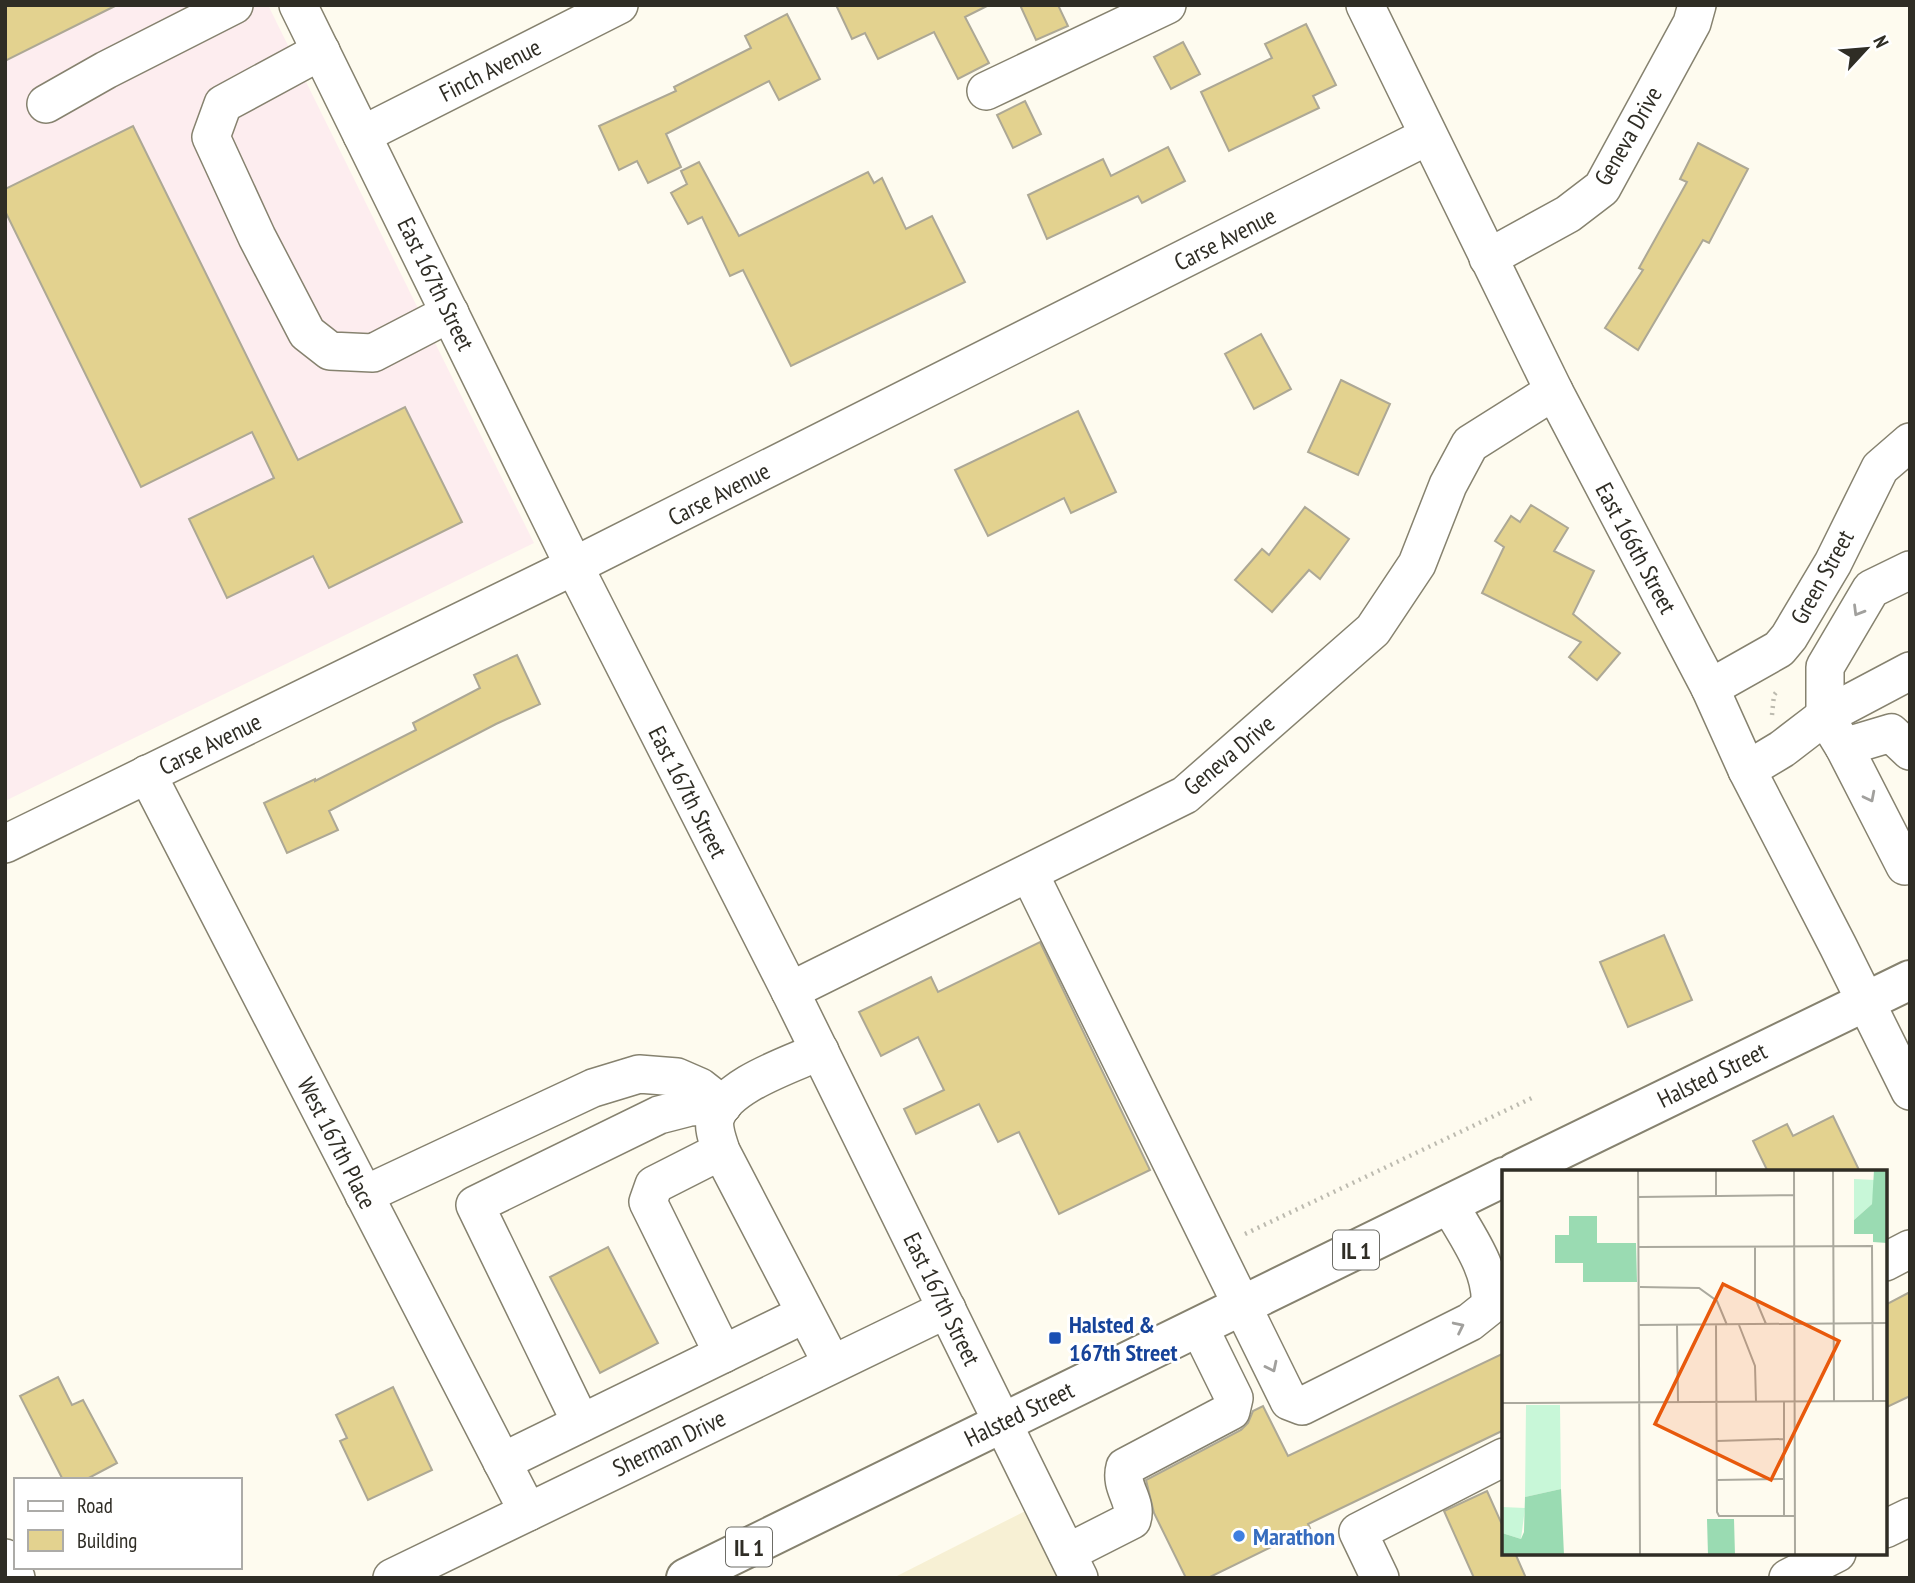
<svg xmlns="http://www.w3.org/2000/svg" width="1915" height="1583" viewBox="0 0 1915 1583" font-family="'PT Sans Narrow',sans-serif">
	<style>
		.built { fill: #f7f0d4 }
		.industrial { fill: #fdedef }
		.building { fill: #e3d28f; stroke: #ada895; stroke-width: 2 }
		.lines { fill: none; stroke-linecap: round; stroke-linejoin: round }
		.minor-casing { stroke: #86826f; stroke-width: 40 }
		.major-casing { stroke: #86826f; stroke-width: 42 }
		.path { stroke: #bcbaaf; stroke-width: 4.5; stroke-dasharray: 2 5; stroke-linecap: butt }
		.minor { stroke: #fff; stroke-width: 37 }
		.major { stroke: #fff; stroke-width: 38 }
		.oneway { stroke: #a1a09d }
		.transit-dot { fill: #1a4fb4; stroke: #fff; stroke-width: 2.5 }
		.shop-dot { fill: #3f7fe0; stroke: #fff; stroke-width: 2.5 }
		.labels { text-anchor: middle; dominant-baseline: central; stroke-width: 6; stroke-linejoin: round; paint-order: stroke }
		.shield { fill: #fff; stroke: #6d6c66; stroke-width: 2 }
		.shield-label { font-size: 23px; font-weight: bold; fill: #2f2d25 }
		.street-label { font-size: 24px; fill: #2f2d25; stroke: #fff }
		.transit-label { font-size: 24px; font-weight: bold; fill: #164399; stroke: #fff; text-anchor: start }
		.shop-label { font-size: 24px; font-weight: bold; fill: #366cbe; stroke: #fff; text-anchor: start }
		.inset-road { fill: none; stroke: #aba99e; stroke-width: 2 }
		.view { fill: #e8590c; fill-opacity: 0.15; stroke: #e8590c; stroke-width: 3.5 }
		.inset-edge { fill: none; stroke: #2f2d25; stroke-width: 3.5 }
	</style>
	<rect width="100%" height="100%" fill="#fefbef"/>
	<!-- built -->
	<polygon class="built" points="1043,1502 1079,1578 893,1578"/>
	<!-- industrial -->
	<polygon class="industrial" points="5,5 268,5 534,543 5,801"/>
	<!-- building -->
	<g class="building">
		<polygon points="5,5 117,5 5,61"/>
		<polygon points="836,5 989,5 965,17 989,63 958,79 934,32 878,59 865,33 852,39"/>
		<polygon points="1020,5 1058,5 1068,26 1036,40"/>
		<polygon points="787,14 820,79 779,100 769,81 666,134 681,167 648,183 637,161 619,170 599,126 676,91 674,87 751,48 745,36"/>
		<polygon points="1306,24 1336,85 1313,96 1319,108 1229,151 1201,92 1272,58 1265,44"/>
		<polygon points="1183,42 1200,74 1171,89 1154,57"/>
		<polygon points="1025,101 1041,134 1013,148 997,115"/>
		<polygon points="133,126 298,460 405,407 462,522 329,588 313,556 227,598 189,519 274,478 252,432 141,487 5,211 5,189"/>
		<polygon points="1698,143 1748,169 1709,243 1703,240 1638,350 1605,328 1643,270 1639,268 1687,182 1680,179"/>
		<polygon points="1168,147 1185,181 1142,203 1138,196 1047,239 1028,195 1103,159 1111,176"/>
		<polygon points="699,162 739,236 868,172 874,183 882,178 906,229 932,216 965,282 791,366 743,270 730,276 702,217 688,224 671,193 687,184 681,171"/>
		<polygon points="1261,334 1291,389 1254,409 1225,354"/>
		<polygon points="1341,380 1390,404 1358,475 1308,452"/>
		<polygon points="1078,411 1116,492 1071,513 1064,498 988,536 955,470"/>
		<polygon points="1531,505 1568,528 1554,551 1594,571 1573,614 1620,653 1597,680 1569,657 1581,642 1482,593 1504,547 1495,541 1511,516 1520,522"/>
		<polygon points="1305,507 1349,539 1320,579 1309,570 1272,612 1235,580 1262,549 1269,555"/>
		<polygon points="517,655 540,704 496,724 329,811 338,830 287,853 264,803 315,779 315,781 416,730 413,723 480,688 474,675"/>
		<polygon points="1664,935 1692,1000 1628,1027 1600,962"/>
		<polygon points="1040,942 1150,1170 1059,1214 1019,1132 998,1142 979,1104 916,1134 904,1109 944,1090 918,1037 881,1056 859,1012 931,977 938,992"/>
		<polygon points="1833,1116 1860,1172 1768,1172 1753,1141 1787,1124 1793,1136"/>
		<polygon points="608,1247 658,1343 600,1373 550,1277"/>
		<polygon points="1910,1292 1910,1396 1885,1408 1885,1305"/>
		<polygon points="1504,1353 1504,1430 1308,1524 1310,1528 1208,1578 1186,1578 1154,1513 1146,1480 1241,1430 1248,1423 1253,1411 1263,1406 1288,1456"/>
		<polygon points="58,1377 72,1405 83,1400 117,1463 85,1480 63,1480 20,1396"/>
		<polygon points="393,1387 432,1470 368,1500 340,1441 347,1438 336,1415"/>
		<polygon points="1487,1491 1504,1529 1504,1553 1515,1553 1526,1578 1474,1578 1444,1511"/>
	</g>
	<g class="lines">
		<defs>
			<g id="minor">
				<polyline points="298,5 574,566 790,991 1079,1578"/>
				<polyline points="1365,5 1554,391 1710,688 1747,770 1838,946 1910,1091"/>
				<polyline points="321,51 223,104 211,137 257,237 307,333 330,351 373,353 450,313"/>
				<polyline points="986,91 1167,5"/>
				<polyline points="46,104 106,70 234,5"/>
				<polyline points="362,135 619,5"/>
				<polyline points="1488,258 1568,214 1602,188 1692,23 1697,5"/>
				<polyline points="1910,570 1871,589 1825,667 1825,716 1844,747 1905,866 1910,864"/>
				<polyline points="1710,688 1779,649 1789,637 1833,563 1880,468 1910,442"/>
				<polyline points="1844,747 1891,733 1910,751"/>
				<polyline points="1747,770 1782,749 1825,716 1910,671"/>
				<polyline points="147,774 528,1512"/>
				<polyline points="5,844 574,566 1428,136"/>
				<path d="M 1029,873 L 1289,1401 L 1302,1406 L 1470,1322 L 1490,1306 C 1493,1269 1466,1235 1449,1204"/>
				<polyline points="790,991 1185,795 1373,630 1417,564 1448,485 1470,444 1554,391"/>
				<path d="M 820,1051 C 790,1065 725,1085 715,1119 C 713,1129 718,1141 721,1151 L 832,1364"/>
				<polyline points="721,1151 654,1185 648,1202 723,1354"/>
				<polyline points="364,1195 593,1088 639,1074 677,1077 700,1087 723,1105"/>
				<polyline points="1885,1262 1910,1249"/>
				<polyline points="581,1423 475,1205 659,1115 690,1107 723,1105"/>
				<polyline points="502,1462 805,1314"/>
				<polyline points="1885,1529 1910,1517"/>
				<path d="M 1067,1553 L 1132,1520 C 1138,1501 1119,1488 1125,1467 L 1231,1411 L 1234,1398 L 1199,1327"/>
				<polyline points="5,1558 16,1578"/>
				<polyline points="392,1578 947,1309"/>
				<polyline points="1380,1578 1358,1532 1504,1457"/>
				<polyline points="1788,1578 1837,1553"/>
			</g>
			<g id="major">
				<polyline points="1515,1172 1910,980"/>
				<polyline points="686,1578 1504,1177"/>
			</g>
		</defs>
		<!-- minor casing -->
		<use href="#minor" class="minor-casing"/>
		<!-- major casing -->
		<use href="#major" class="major-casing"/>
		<!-- path -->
		<g class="path">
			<polyline points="1772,715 1774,695 1778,690"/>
			<polyline points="1245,1234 1534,1097"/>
		</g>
		<!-- minor -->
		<use href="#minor" class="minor"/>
		<!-- major -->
		<use href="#major" class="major"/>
	</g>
	<!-- one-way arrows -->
	<defs><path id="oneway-chevron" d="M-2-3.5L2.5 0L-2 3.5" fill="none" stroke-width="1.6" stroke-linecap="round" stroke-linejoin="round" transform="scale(1.75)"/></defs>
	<g class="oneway">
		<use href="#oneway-chevron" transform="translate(1858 611) rotate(121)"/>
		<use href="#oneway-chevron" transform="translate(1870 797) rotate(63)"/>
		<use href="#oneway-chevron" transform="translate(1459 1327) rotate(-26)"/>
		<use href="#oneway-chevron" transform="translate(1272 1367) rotate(64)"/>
	</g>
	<!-- markers -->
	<rect class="transit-dot" x="1048" y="1331" width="14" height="14" rx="3.5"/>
	<circle class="shop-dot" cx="1239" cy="1536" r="7"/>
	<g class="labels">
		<!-- shield labels -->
		<g class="shield">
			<rect x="1333" y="1230.5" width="46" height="39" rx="5"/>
			<rect x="726" y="1527.5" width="46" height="39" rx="5"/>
		</g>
		<g class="shield-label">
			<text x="1356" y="1250">IL 1</text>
			<text x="749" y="1547">IL 1</text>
		</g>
		<!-- street labels -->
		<g class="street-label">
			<text transform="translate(490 70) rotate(-27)">Finch Avenue</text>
			<text transform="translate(1628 136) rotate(-60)">Geneva Drive</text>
			<text transform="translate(1225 239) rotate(-27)">Carse Avenue</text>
			<text transform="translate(436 284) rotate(64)">East 167th Street</text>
			<text transform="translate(719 494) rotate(-27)">Carse Avenue</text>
			<text transform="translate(1636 548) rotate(62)">East 166th Street</text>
			<text transform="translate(1822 577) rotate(-61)">Green Street</text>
			<text transform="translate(210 744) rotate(-26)">Carse Avenue</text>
			<text transform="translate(1229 755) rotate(-40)">Geneva Drive</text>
			<text transform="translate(688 792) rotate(63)">East 167th Street</text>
			<text transform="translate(1712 1075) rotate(-26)">Halsted Street</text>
			<text transform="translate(337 1143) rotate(63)">West 167th Place</text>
			<text transform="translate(942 1299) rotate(64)">East 167th Street</text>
			<text transform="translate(1019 1414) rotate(-26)">Halsted Street</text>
			<text transform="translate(669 1443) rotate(-26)">Sherman Drive</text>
		</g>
		<!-- transit labels -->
		<g class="transit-label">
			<text x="1069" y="1324">Halsted &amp;<tspan x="1069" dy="28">167th Street</tspan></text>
		</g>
		<!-- shop labels -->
		<g class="shop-label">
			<text x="1253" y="1536">Marathon</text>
		</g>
	</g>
	<!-- overview -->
	<g transform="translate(1502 1170)">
		<rect width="385" height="385" fill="#fefbef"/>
		<path d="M 352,9 L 373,10 L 370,34 L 352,50 ZM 24,235 L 58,235 L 59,319 L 23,327 ZM 0,337 L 23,338 L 19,369 L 0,363 Z" fill="#c8f7d8"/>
		<path d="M 372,0 L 384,0 L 385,73 L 371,72 L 371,64 L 352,64 L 352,50 L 370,34 ZM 67,46 L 95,46 L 95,73 L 134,73 L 135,112 L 81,112 L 81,93 L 53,93 L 53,65 L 67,65 ZM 59,319 L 62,385 L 0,385 L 0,363 L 19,369 L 22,362 L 23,327 ZM 205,349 L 232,349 L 233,385 L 206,385 Z" fill="#9adbb2"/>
		<path class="inset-road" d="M 136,0 L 138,385M 214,0 L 214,26M 292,0 L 293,385M 331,0 L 332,231M 136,27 L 292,25M 253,76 L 253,128 L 264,154M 137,77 L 370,76 L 371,231M 138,117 L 197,118 L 215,131 L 225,155M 137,155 L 385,153M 175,155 L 176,232M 214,155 L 215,342 L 217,346 L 293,346M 237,155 L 253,196 L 254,232M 0,233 L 385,231M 215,271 L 282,269M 215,310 L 282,309M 282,346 L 282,231"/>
		<path class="view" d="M 221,114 L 337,171 L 269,310 L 153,254 Z"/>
		<rect width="385" height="385" class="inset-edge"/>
	</g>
	<!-- border -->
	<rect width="1915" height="1583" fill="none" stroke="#2f2d25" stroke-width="14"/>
	<!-- legend -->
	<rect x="14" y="1478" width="228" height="91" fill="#ffffff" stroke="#acaba8" stroke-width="2"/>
	<rect x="28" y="1501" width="35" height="10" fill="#ffffff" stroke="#acaba8" stroke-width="2"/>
	<text x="77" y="1513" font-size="21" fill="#2f2d25">Road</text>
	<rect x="28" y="1530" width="35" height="21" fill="#e3d28f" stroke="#acaba8" stroke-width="2"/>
	<text x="77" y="1548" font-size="21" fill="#2f2d25">Building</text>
	<!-- north arrow -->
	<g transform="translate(1866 49) rotate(64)" stroke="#ffffff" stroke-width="5" paint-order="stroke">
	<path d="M0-5L12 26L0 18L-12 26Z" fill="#2f2d25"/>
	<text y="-10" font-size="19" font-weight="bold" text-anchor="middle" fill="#2f2d25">N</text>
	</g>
</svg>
